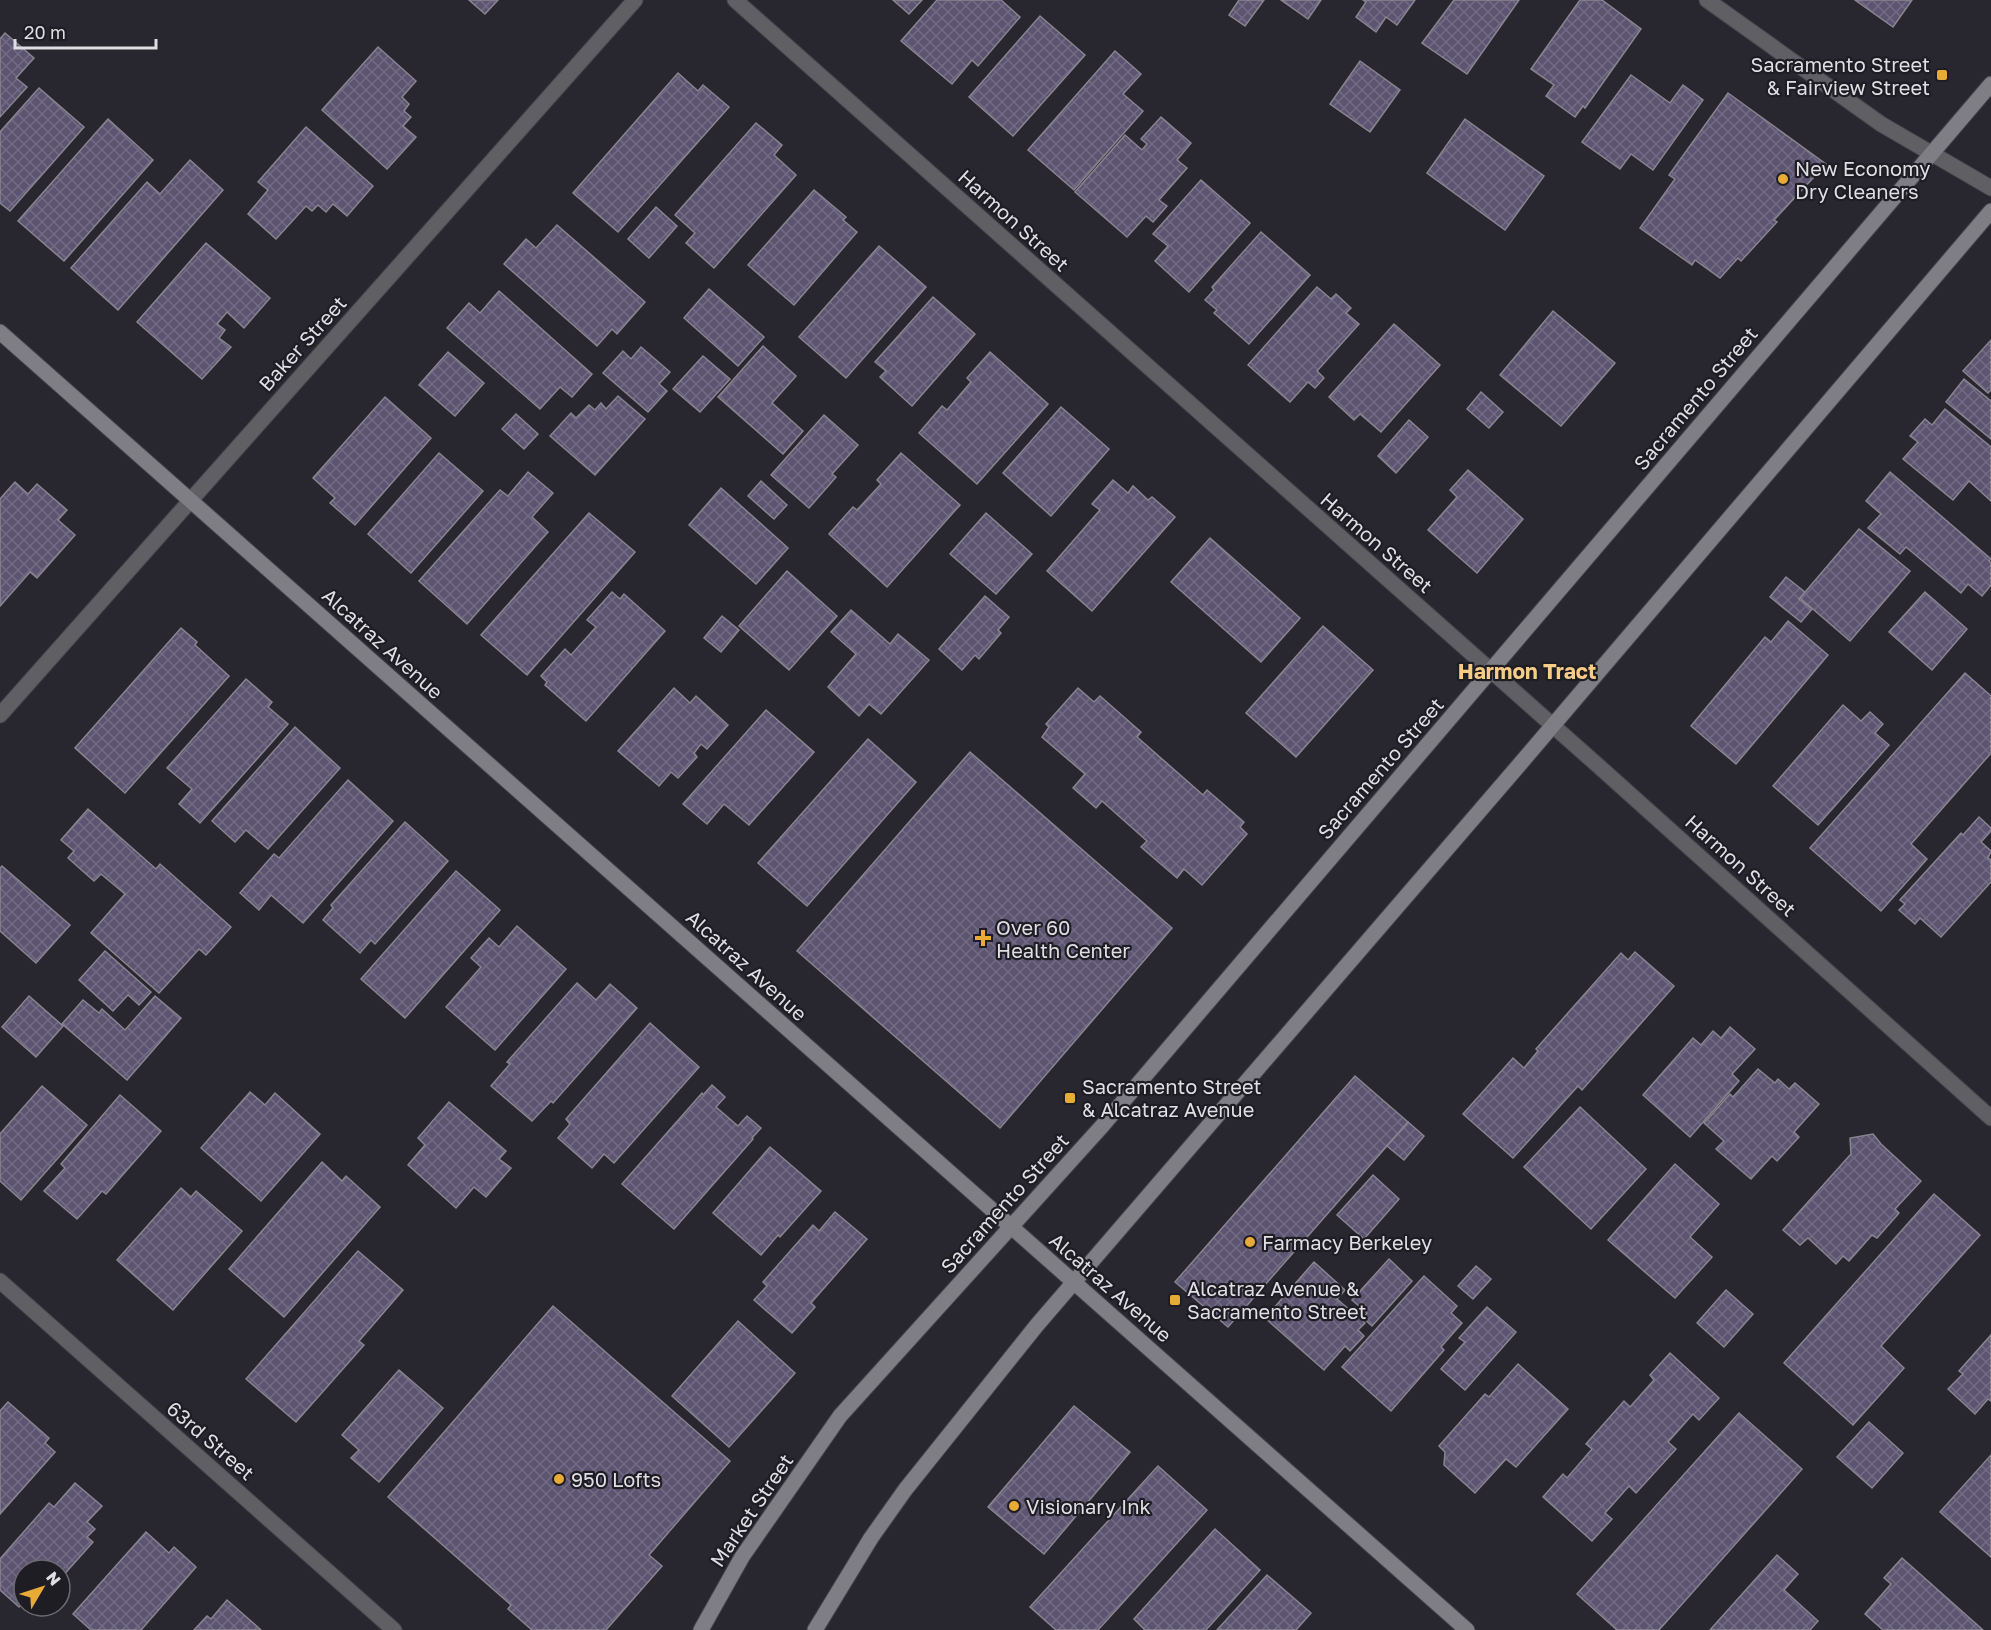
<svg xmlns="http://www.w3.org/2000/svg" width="1991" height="1630" viewBox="0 0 1991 1630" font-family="'Golos Text',sans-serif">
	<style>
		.building { fill: url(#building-cross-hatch); stroke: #88858f; stroke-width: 1.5 }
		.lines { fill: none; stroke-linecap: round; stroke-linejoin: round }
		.street-casing { stroke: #45434b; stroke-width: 17 }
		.secondary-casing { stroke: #45434b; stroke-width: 17 }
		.street { stroke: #605f63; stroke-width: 15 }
		.secondary { stroke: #7f7e84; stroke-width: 15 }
		.poi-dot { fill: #e8ab37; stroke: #1f1d24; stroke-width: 2 }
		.labels { text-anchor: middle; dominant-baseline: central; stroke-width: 4.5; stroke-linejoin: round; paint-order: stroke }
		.poi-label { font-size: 20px; fill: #dfdee3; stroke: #1f1d24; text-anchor: start }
		.street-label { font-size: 20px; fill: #dfdee3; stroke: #1f1d24 }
		.neighbourhood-label { font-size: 21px; font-weight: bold; fill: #f7cc86; stroke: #1f1d24 }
	</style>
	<defs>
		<pattern id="building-cross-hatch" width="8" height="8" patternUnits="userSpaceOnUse" patternTransform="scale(1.5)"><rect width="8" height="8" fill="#5c5471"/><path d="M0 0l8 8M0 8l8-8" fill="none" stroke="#736c85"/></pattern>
	</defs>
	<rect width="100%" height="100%" fill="#28262e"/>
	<!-- building -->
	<g class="building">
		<polygon points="469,0 498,0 485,14"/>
		<polygon points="893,0 922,0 909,14"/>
		<polygon points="937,0 1001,0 1020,17 978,66 972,60 952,84 901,41"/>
		<polygon points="1239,0 1264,0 1245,26 1229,15"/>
		<polygon points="1281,0 1321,0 1308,19"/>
		<polygon points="1363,0 1415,0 1397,25 1386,17 1376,32 1356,17 1366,2"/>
		<polygon points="1454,0 1519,0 1467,74 1422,43"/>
		<polygon points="1580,0 1602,0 1641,29 1585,108 1583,106 1575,117 1546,96 1554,85 1531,69"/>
		<polygon points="1855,0 1912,0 1893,27"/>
		<polygon points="1040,16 1085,55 1013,136 969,97"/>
		<polygon points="5,33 34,58 16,78 27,87 0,117 0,39"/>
		<polygon points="378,47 416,81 402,97 409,104 404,111 411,117 403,126 416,137 387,169 322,110"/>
		<polygon points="1115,51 1141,74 1123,94 1143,111 1074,190 1028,150"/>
		<polygon points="1360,61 1400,90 1370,132 1330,104"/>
		<polygon points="678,73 698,91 703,85 729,107 618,232 573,193"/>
		<polygon points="1631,75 1670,103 1683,85 1703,100 1653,170 1631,154 1620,169 1582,142"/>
		<polygon points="39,88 84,127 10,211 0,203 0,132"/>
		<polygon points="1728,93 1826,164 1774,220 1777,222 1741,261 1738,258 1720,278 1695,260 1692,265 1640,228 1675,179 1669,175"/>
		<polygon points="1161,117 1191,143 1177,160 1187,168 1159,200 1167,206 1153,222 1146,216 1127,237 1075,192 1125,135 1142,150 1147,144 1141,139"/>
		<polygon points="108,119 153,160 64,261 18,221"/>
		<polygon points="1465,119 1544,176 1505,230 1427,173"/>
		<polygon points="756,123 782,145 774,155 796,175 714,268 686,243 695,233 675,215"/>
		<polygon points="306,127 373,186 347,216 333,204 326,212 318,205 312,211 306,206 276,239 248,214 268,190 258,182"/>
		<polygon points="190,160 223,190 118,310 71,268 147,182 160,194"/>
		<polygon points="1201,180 1250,223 1189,292 1155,261 1168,246 1153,234"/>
		<polygon points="814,190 846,217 843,220 857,232 794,305 748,265"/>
		<polygon points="656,207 677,226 649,258 628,239"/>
		<polygon points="557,225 645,302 617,334 612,329 597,346 504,264 526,239 536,248"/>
		<polygon points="1261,232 1310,275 1249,344 1214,313 1217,310 1205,300 1214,290 1212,287"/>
		<polygon points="206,243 270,298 244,328 227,312 217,324 225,330 219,338 231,347 202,379 137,322"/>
		<polygon points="879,246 926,287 846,378 799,337"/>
		<polygon points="1317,287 1331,299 1336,294 1351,308 1346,313 1359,324 1317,371 1324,378 1315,388 1308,382 1290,402 1248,365"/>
		<polygon points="709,289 764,337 738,366 684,318"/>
		<polygon points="499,291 592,374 572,397 560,387 540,409 447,328 469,303 480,313"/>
		<polygon points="933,297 975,334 912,406 880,377 886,371 875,362"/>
		<polygon points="1553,311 1615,363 1561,426 1500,375"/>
		<polygon points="1394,324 1440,365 1381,432 1360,414 1354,420 1329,397"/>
		<polygon points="1991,340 1991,390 1988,393 1963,371"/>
		<polygon points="763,346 796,376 772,403 803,431 783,454 718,397"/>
		<polygon points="641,347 670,372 659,384 667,391 648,412 603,373 623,351 631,359"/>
		<polygon points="448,352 484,383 455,416 419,385"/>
		<polygon points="990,352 1048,404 977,484 919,433 942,406 947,410 971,382 967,378"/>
		<polygon points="703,356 730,379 700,412 673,389"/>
		<polygon points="1964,379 1991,401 1991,439 1946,402"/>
		<polygon points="1481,392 1503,412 1489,428 1467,409"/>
		<polygon points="618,396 645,419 595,475 550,436 571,413 576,418 589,405 595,410 601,403 606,409"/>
		<polygon points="385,397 431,438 355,525 330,503 335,498 313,478"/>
		<polygon points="1061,407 1109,449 1051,516 1003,473"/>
		<polygon points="1945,409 1991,447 1991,501 1969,481 1953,500 1903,459 1918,442 1910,436 1925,419 1932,425"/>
		<polygon points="516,414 538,434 524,449 502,429"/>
		<polygon points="824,415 858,445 832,474 836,477 809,508 771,475"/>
		<polygon points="1409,420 1428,437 1396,473 1378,456"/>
		<polygon points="439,453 483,491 411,573 368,534"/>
		<polygon points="901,453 960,505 887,587 829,534 853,507 857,510 881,484 877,480"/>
		<polygon points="1468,470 1523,519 1477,573 1428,530 1457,497 1450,490"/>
		<polygon points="528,472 553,493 532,517 548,532 467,624 419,581 500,490 508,496"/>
		<polygon points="1890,472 1991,559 1989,561 1991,563 1991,585 1982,596 1968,584 1961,593 1906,547 1900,554 1868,528 1881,514 1866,501"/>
		<polygon points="1113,480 1128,493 1133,486 1148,500 1152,497 1175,517 1092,611 1047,571 1100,510 1092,504"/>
		<polygon points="761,481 787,505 774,519 748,496"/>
		<polygon points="15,482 28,494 37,484 67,510 58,520 75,535 37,578 30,572 0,606 0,499"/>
		<polygon points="721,488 788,548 756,584 689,525"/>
		<polygon points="589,513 635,552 527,675 481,635"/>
		<polygon points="986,513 1032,554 996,594 950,554"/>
		<polygon points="1859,529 1910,571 1850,641 1800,598"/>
		<polygon points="1210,538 1300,618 1261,662 1171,582"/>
		<polygon points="787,571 837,616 789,670 739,626"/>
		<polygon points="1786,577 1805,592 1799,599 1812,609 1801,622 1770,597"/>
		<polygon points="612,592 620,599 624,594 665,631 586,721 545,685 547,682 541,676 565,649 571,655 596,627 587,620"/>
		<polygon points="1925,592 1967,629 1932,670 1889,632"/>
		<polygon points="985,596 1009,617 998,630 1001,633 979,659 975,655 962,670 939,649"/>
		<polygon points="851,610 890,644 898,634 929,660 881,714 869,704 859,716 828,687 856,654 831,632"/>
		<polygon points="722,616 739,630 721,652 704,638"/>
		<polygon points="1788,621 1828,655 1736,764 1691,726 1765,637 1771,642"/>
		<polygon points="1323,626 1373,670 1296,757 1246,713"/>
		<polygon points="181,628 197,642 195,645 229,676 125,793 75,748"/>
		<polygon points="1965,673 1991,696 1991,753 1911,844 1927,859 1881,911 1810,848"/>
		<polygon points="246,679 272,702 268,707 288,724 200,823 179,804 192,789 167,768"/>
		<polygon points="674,688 690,703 696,696 728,725 707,749 701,744 694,753 697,757 678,778 671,772 659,786 618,751"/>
		<polygon points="1078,688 1094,702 1100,696 1141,732 1137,737 1203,795 1207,790 1244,822 1240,827 1247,834 1202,885 1184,869 1177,878 1141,847 1147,841 1102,801 1096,808 1073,788 1085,774 1042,737 1049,727 1046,724"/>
		<polygon points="1843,705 1861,721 1870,712 1883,724 1875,733 1889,745 1818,825 1773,786"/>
		<polygon points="766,710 814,752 749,825 724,804 707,824 683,804"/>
		<polygon points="295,727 340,768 268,849 246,830 235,842 212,821"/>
		<polygon points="868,739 916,782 807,906 758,863"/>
		<polygon points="970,752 1172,928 1000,1128 797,951"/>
		<polygon points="348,780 393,821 303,923 271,895 259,910 240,893 274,854 279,858"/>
		<polygon points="88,809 156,869 160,864 231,927 206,955 199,949 159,993 91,933 125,894 101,874 94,881 68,858 74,851 61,840"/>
		<polygon points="1979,817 1991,828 1991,831 1981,842 1991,851 1988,858 1991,860 1991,882 1941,937 1920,918 1915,924 1899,910 1905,904 1900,900 1961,833 1963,835"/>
		<polygon points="405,822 448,861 375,944 371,940 360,953 323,920 333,908 331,905"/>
		<polygon points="2,866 70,925 36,963 0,931 0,868"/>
		<polygon points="456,871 500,910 405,1018 361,979"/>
		<polygon points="517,926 566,969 495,1050 446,1007 481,967 471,958 489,938 499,947"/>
		<polygon points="105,951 151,992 139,1005 128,995 113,1011 79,980"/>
		<polygon points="1635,952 1674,986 1582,1090 1578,1086 1513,1158 1463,1114 1513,1058 1524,1068 1538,1051 1536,1049 1621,953 1628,960"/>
		<polygon points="577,983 596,1000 610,984 637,1008 553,1103 551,1101 532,1121 491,1086 510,1064 507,1062"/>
		<polygon points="29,996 63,1026 36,1057 2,1027"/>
		<polygon points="155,996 181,1018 127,1080 62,1024 83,1000 99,1013 102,1009 125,1030"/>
		<polygon points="650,1023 699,1067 614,1163 604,1154 592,1168 558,1138 570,1124 566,1119"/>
		<polygon points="1730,1027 1755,1049 1732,1074 1739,1081 1690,1137 1643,1095 1693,1038 1701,1045 1713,1031 1721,1038"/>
		<polygon points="1758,1069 1775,1083 1778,1079 1789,1089 1795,1083 1819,1104 1794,1132 1799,1137 1777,1161 1772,1156 1751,1179 1716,1149 1724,1141 1704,1123 1730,1094 1733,1097"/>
		<polygon points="1355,1076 1408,1122 1228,1327 1175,1282"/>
		<polygon points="712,1085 725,1097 716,1107 738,1126 747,1116 761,1128 752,1138 753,1139 674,1229 622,1184 702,1093 703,1095"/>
		<polygon points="42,1086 87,1125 21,1200 0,1181 0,1134"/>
		<polygon points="250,1092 265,1105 275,1093 320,1134 261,1201 201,1148"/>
		<polygon points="120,1095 161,1131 106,1194 102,1191 77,1219 44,1191 65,1168 61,1164"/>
		<polygon points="449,1102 506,1151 499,1159 511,1168 486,1197 474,1187 456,1208 408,1165 425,1145 418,1138"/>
		<polygon points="1580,1107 1646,1169 1591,1229 1524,1167"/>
		<polygon points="1408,1122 1424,1136 1404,1160 1387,1146"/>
		<polygon points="1873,1134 1881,1144 1921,1181 1895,1209 1899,1213 1877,1238 1872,1235 1849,1261 1843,1256 1836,1264 1808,1238 1800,1245 1783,1230 1851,1154 1850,1138"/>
		<polygon points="770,1147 821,1191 780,1237 778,1235 761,1255 713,1213"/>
		<polygon points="322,1162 342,1181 346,1176 380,1207 284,1317 229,1269"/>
		<polygon points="1675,1164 1719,1204 1690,1237 1712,1257 1675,1298 1608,1240"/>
		<polygon points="1373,1175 1399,1199 1364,1239 1337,1215"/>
		<polygon points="181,1188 191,1197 196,1191 242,1231 173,1310 117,1260"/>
		<polygon points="1934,1194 1980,1235 1881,1346 1904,1368 1853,1425 1784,1363"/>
		<polygon points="835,1212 867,1239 811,1303 815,1307 792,1333 754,1300 767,1286 763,1282 813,1225 819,1231"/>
		<polygon points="358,1251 403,1290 359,1341 364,1345 296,1422 246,1379"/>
		<polygon points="1389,1259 1412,1281 1372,1326 1363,1318 1367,1313 1352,1300"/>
		<polygon points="1314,1262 1345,1290 1337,1299 1365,1323 1358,1330 1364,1336 1350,1351 1345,1346 1324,1370 1265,1318"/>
		<polygon points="1476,1266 1491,1279 1473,1299 1458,1286"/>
		<polygon points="1424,1276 1457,1306 1451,1313 1462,1323 1441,1347 1444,1350 1391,1411 1342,1367"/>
		<polygon points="1726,1290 1753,1314 1724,1347 1697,1323"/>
		<polygon points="553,1306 730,1461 649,1555 662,1566 606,1630 532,1630 508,1609 511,1605 388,1497"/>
		<polygon points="1487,1307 1516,1332 1465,1390 1441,1369 1465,1342 1459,1338"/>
		<polygon points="738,1321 795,1373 729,1447 672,1396"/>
		<polygon points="1991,1335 1991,1401 1988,1399 1975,1414 1948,1389 1963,1374 1959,1371"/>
		<polygon points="1670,1353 1719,1398 1699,1420 1693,1414 1668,1442 1676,1449 1636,1493 1629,1486 1605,1513 1612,1519 1592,1541 1543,1497 1563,1474 1567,1478 1592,1449 1586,1444 1624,1401 1630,1407 1654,1380 1650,1375"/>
		<polygon points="1518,1364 1568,1409 1516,1467 1506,1459 1475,1493 1444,1465 1445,1452 1439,1446 1485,1394 1489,1397"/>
		<polygon points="399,1370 443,1408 379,1482 351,1458 359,1450 342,1435"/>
		<polygon points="8,1402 49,1438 45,1443 55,1452 0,1514 0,1411"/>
		<polygon points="1074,1406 1130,1452 1044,1554 988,1507"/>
		<polygon points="1739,1413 1802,1469 1659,1630 1617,1630 1577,1594"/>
		<polygon points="1869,1422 1903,1453 1872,1488 1837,1457"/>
		<polygon points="1991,1455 1991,1557 1940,1512"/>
		<polygon points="1158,1466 1207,1510 1098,1630 1056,1630 1030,1607"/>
		<polygon points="75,1483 102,1506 87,1522 95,1529 87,1537 93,1542 60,1579 60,1570 24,1570 24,1601 19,1607 0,1590 0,1559 49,1503 54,1507"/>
		<polygon points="1215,1529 1260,1570 1206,1630 1145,1630 1134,1619"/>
		<polygon points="146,1532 169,1553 174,1547 196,1567 141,1630 91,1630 73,1614"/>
		<polygon points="1777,1555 1798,1574 1784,1590 1818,1621 1810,1630 1710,1630"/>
		<polygon points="1902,1558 1983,1630 1883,1630 1865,1614 1891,1584 1884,1578"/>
		<polygon points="1267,1575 1311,1613 1296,1630 1217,1630"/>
		<polygon points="227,1600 261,1630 194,1630 207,1616 211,1619"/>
	</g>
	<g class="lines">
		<defs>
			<g id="street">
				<polyline points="735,0 1594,762 1991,1118"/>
				<polyline points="1707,0 1881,124 1991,188"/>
				<polyline points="0,715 635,0"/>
				<polyline points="0,1281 394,1630"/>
			</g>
			<g id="secondary">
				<polyline points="0,332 1467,1630"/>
				<polyline points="701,1630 742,1557 840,1416 1103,1125 1991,84"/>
				<polyline points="815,1630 871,1538 905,1490 1037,1325 1520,764 1991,211"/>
			</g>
		</defs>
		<!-- street casing -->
		<use href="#street" class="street-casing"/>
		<!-- secondary casing -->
		<use href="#secondary" class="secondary-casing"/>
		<!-- street -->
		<use href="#street" class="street"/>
		<!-- secondary -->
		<use href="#secondary" class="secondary"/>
	</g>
	<!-- markers -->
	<g class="poi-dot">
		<rect x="1936" y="69" width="12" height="12" rx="3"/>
		<circle cx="1783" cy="179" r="6"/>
		<path d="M980 929h6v6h6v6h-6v6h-6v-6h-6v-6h6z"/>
		<rect x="1064" y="1092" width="12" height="12" rx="3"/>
		<circle cx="1250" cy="1242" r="6"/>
		<rect x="1169" y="1294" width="12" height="12" rx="3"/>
		<circle cx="559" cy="1479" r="6"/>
		<circle cx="1014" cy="1506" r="6"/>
	</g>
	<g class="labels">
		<!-- poi labels -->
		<g class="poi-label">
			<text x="1930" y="64" text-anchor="end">Sacramento Street<tspan x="1930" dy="23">&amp; Fairview Street</tspan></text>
			<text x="1795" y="168">New Economy<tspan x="1795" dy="23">Dry Cleaners</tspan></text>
			<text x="996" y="927">Over 60<tspan x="996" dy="23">Health Center</tspan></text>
			<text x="1082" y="1086">Sacramento Street<tspan x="1082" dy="23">&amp; Alcatraz Avenue</tspan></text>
			<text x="1262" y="1242">Farmacy Berkeley</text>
			<text x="1187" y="1288">Alcatraz Avenue &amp;<tspan x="1187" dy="23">Sacramento Street</tspan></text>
			<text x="571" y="1479">950 Lofts</text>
			<text x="1026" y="1506">Visionary Ink</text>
		</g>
		<!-- street labels -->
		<g class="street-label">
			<text transform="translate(1014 220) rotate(42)">Harmon Street</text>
			<text transform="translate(302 343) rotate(-48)">Baker Street</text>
			<text transform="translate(1695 398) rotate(-50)">Sacramento Street</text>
			<text transform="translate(1377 542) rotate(41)">Harmon Street</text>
			<text transform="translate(383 643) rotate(42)">Alcatraz Avenue</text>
			<text transform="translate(1380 768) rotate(-49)">Sacramento Street</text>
			<text transform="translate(1741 865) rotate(42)">Harmon Street</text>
			<text transform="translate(747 965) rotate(42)">Alcatraz Avenue</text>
			<text transform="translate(1004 1203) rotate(-48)">Sacramento Street</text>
			<text transform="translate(1111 1287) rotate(41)">Alcatraz Avenue</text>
			<text transform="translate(211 1440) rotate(41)">63rd Street</text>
			<text transform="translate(751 1510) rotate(-56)">Market Street</text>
		</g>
		<!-- neighbourhood labels -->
		<g class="neighbourhood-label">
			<text x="1527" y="671">Harmon Tract</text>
		</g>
	</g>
	<!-- north arrow -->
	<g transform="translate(42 1588) rotate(51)"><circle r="28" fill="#1f1d24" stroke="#6c6a70" stroke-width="1.5"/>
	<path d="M0-4.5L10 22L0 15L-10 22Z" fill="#e8ab37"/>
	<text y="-9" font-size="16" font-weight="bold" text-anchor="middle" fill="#dfdee3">N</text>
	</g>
	<!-- scale -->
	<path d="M15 39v9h141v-9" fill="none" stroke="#dfdee3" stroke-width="3"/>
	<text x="24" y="39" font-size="18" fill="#dfdee3" stroke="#1f1d24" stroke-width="4.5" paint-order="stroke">20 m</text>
</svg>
